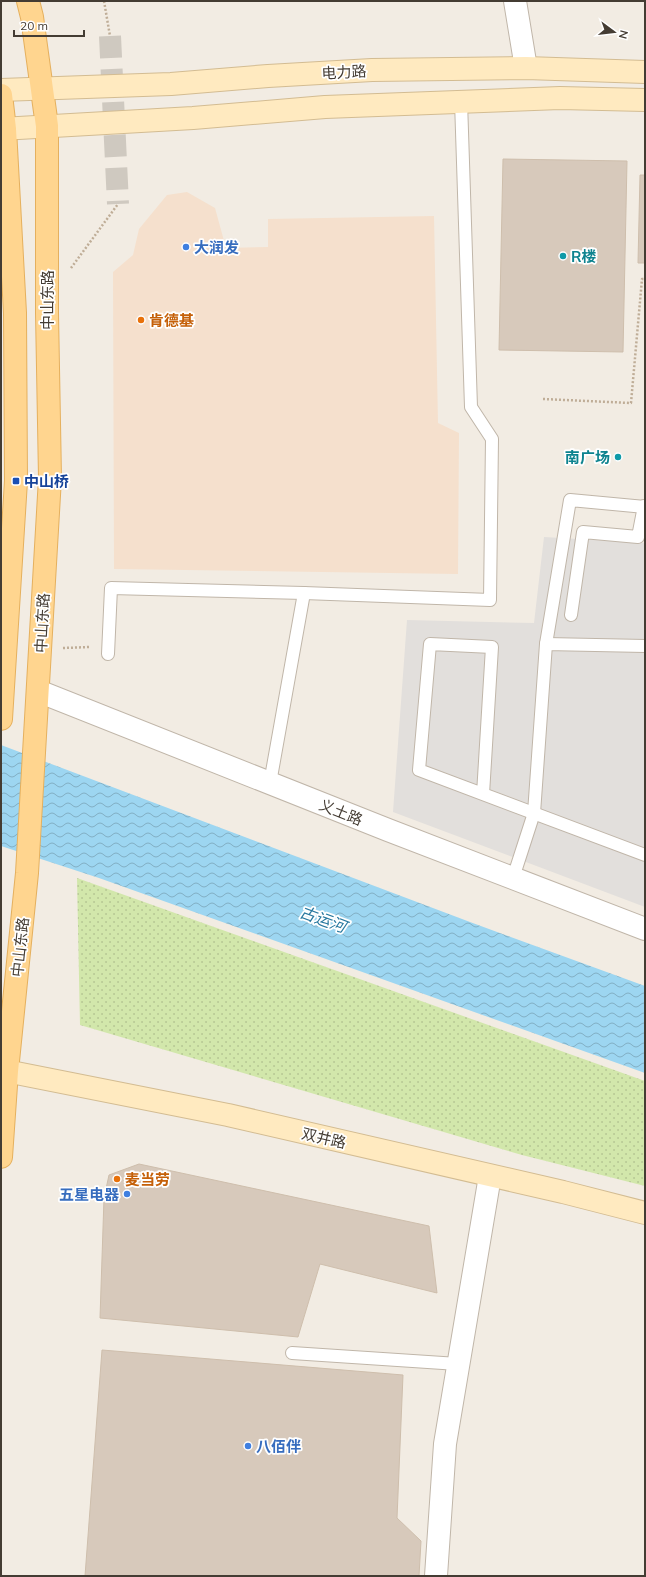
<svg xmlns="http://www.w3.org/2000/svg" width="646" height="1577" viewBox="0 0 646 1577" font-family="Mulish,'Noto Sans SC',sans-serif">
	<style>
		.commercial { fill: #f5e0cd }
		.park { fill: url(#park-dots) }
		.parking { fill: #e2dfdc }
		.water { fill: url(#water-waves) }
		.building { fill: #d7c9bb; stroke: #cebeac }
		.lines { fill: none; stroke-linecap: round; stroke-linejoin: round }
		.street-tunnel { stroke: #cfc9c0; stroke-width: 22; stroke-dasharray: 22 11; stroke-linecap: butt }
		.lane-casing { stroke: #c0b6a9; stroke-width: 14 }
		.street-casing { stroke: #c0b6a9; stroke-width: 24 }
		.secondary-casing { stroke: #d3bc92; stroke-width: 24 }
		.primary-casing { stroke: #e5b05e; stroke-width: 24 }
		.path { stroke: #bfad97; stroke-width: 2.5; stroke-dasharray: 2 2; stroke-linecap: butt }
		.lane { stroke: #fff; stroke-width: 12 }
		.street { stroke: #fff; stroke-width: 22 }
		.secondary { stroke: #ffeac0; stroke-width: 22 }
		.primary { stroke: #ffd58f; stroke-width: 22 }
		.shop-dot { fill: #3f7fe0; stroke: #fff; stroke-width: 1.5 }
		.culture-dot { fill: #0f9aa8; stroke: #fff; stroke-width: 1.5 }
		.food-dot { fill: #e8710a; stroke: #fff; stroke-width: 1.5 }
		.transit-dot { fill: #1a4fb4; stroke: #fff; stroke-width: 1.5 }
		.labels { text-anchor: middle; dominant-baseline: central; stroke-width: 3.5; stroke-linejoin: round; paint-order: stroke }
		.street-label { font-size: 15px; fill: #443c33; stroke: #fff }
		.shop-label { font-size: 15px; font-weight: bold; fill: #366cbe; stroke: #fff; text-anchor: start }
		.culture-label { font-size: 15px; font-weight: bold; fill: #0d838f; stroke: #fff; text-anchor: start }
		.food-label { font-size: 15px; font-weight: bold; fill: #c56008; stroke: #fff; text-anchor: start }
		.transit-label { font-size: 15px; font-weight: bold; fill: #164399; stroke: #fff; text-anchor: start }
		.water-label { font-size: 16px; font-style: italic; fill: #2979a0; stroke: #fff }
	</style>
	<defs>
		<pattern id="park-dots" width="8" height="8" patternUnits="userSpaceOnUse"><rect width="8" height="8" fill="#d2e7ab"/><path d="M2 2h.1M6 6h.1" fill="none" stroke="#b6c794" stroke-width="1.8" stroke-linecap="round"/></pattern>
		<pattern id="water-waves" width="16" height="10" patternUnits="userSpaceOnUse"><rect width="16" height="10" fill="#9dd6f1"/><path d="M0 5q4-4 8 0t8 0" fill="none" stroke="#82afc4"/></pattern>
	</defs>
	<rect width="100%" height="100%" fill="#f2ece3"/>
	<!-- commercial -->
	<polygon class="commercial" points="187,192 215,208 226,248 268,247 268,219 434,216 438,423 459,433 458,574 114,569 113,272 133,255 139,229 167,195"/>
	<!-- park -->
	<polygon class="park" points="77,878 645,1081 645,1186 522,1155 80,1025"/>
	<!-- parking -->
	<polygon class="parking" points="544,537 645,543 645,907 393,812 407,620 534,623"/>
	<!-- water -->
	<polygon class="water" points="1,745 470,922 645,986 645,1073 99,878 1,846"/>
	<!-- building -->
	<g class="building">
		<polygon points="503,159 627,161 623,352 499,350"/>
		<polygon points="640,175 645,175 645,263 638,263"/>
		<polygon points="139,1164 429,1226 437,1293 320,1264 298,1337 100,1318 104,1198 109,1175"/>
		<polygon points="102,1350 403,1375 397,1518 421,1541 419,1576 85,1576"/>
	</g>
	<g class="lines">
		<!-- street-tunnel -->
		<polyline class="street-tunnel" points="110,36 118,204"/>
		<defs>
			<g id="lane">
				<polyline points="571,615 583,532 638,537 644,506"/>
				<polyline points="546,644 570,500 645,507"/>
				<polyline points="108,654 111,588 304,593 490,600 492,439 471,407 461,101"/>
				<polyline points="270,783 304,593"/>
				<polyline points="483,794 492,647 430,644 419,770 645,855"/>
				<polyline points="513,878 534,813 546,644 645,646"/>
				<polyline points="292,1353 458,1364"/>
			</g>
			<g id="street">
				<polyline points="515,1 526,68"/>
				<polyline points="38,691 388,830 645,929"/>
				<polyline points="436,1576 445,1444 490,1176"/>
			</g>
			<g id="secondary">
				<polyline points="1,90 171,84 268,76 372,70 526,68 645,72"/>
				<polyline points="1,129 193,118 325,107 560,98 645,100"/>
				<polyline points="1,1070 228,1115 563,1192 645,1213"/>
			</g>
			<g id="primary">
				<polyline points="1,95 5,129 15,313 16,481 1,719"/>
				<polyline points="1,1157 7,1071 27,873 50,478 47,313 47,126 32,17 28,1"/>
			</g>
		</defs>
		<!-- lane casing -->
		<use href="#lane" class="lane-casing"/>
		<!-- street casing -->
		<use href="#street" class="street-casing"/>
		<!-- secondary casing -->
		<use href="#secondary" class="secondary-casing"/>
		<!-- primary casing -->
		<use href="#primary" class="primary-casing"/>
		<!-- path -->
		<g class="path">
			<polyline points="104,1 110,36"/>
			<polyline points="71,268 118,204"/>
			<polyline points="543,399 631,403 642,279 645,279"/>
			<polyline points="63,648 90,647"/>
		</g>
		<!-- lane -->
		<use href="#lane" class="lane"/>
		<!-- street -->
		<use href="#street" class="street"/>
		<!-- secondary -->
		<use href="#secondary" class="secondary"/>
		<!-- primary -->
		<use href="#primary" class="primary"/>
	</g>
	<!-- markers -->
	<g class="shop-dot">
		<circle cx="186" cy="247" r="4"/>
		<circle cx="127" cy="1194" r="4"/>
		<circle cx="248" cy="1446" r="4"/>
	</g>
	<g class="culture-dot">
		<circle cx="563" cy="256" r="4"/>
		<circle cx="618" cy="457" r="4"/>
	</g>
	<g class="food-dot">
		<circle cx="141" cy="320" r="4"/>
		<circle cx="117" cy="1179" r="4"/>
	</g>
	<rect class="transit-dot" x="12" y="477" width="8" height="8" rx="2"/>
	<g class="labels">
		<!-- street labels -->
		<g class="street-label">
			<text transform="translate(344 72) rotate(-3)">电力路</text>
			<text transform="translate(47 300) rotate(-90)">中山东路</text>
			<text transform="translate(42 623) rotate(-87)">中山东路</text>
			<text transform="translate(341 812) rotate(22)">义土路</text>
			<text transform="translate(20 947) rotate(-84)">中山东路</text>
			<text transform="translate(324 1138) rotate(13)">双井路</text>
		</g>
		<!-- shop labels -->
		<g class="shop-label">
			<text x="194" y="247">大润发</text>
			<text x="119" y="1194" text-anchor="end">五星电器</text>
			<text x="256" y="1446">八佰伴</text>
		</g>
		<!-- culture labels -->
		<g class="culture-label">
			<text x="571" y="256">R楼</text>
			<text x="610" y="457" text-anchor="end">南广场</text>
		</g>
		<!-- food labels -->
		<g class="food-label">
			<text x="149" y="320">肯德基</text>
			<text x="125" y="1179">麦当劳</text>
		</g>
		<!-- transit labels -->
		<g class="transit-label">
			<text x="24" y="481">中山桥</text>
		</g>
		<!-- water labels -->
		<g class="water-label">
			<text transform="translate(323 919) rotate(20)">古运河</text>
		</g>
	</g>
	<!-- border -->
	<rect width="646" height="1577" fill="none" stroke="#443c33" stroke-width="4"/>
	<!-- north arrow -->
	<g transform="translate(614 32) rotate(105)" stroke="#ffffff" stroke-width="3" paint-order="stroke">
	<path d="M0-3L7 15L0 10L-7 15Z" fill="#443c33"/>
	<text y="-6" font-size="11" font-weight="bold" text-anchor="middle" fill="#443c33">N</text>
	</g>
	<!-- scale -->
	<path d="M14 30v6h70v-6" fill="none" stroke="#443c33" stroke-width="2"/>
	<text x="20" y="30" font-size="12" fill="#443c33" stroke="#ffffff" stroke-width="3" paint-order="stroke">20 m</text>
</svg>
